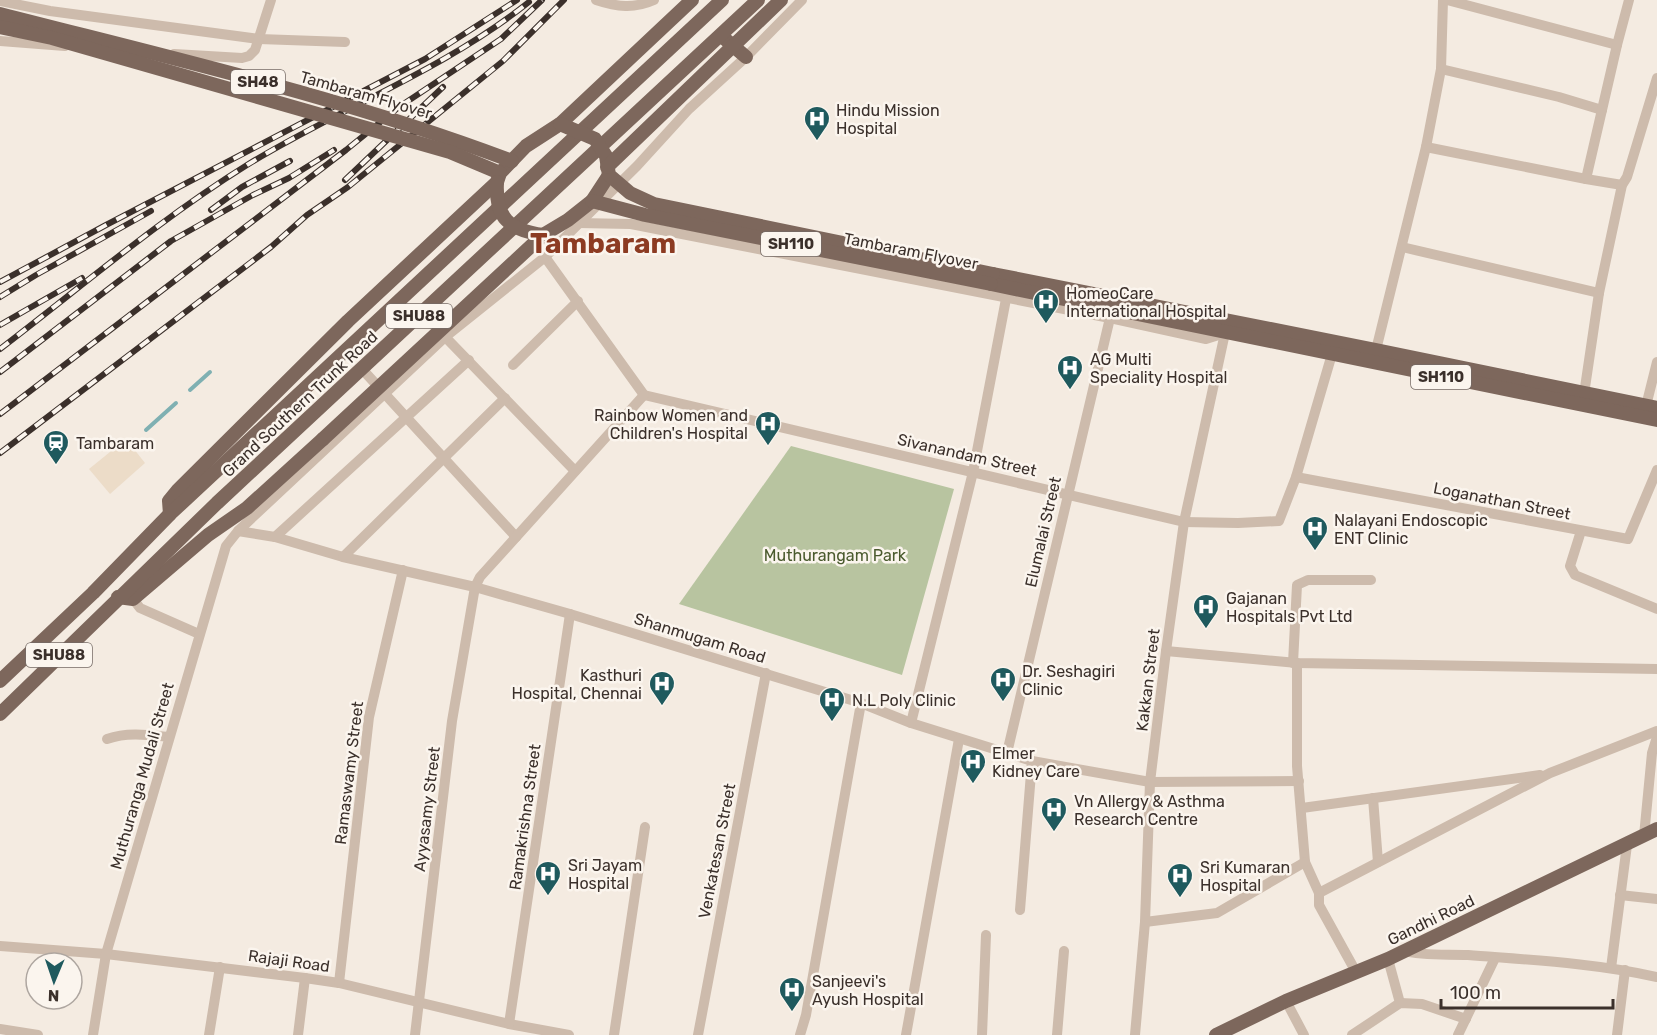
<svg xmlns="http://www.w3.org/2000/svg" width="1657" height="1035" viewBox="0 0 1657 1035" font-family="Rubik,sans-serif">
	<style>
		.green { fill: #b8c4a0 }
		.plaza { fill: #ecdcc8 }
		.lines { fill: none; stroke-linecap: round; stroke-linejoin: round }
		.stream { stroke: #7fb0b2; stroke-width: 4 }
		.minor { stroke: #cdbbac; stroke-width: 10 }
		.major { stroke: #7d675c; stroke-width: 14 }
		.rail-casing { stroke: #3b302b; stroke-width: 6 }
		.rail { stroke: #fbf5ee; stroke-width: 4; stroke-dasharray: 11; stroke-linecap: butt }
		.major-bridge { stroke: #7d675c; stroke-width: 14 }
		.labels { text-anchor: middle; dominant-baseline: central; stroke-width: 5; stroke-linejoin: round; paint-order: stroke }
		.shield { fill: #fbf5ee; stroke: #756b66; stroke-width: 1.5 }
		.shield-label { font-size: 15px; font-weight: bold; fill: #3b302b }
		.street-label { font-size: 16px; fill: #3b302b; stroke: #fbf5ee }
		.poi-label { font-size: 16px; fill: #3b302b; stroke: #fbf5ee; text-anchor: start }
		.park-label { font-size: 16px; fill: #4a5a2e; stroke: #fbf5ee }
		.town-label { font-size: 28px; font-weight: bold; fill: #8c3b22; stroke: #fbf5ee }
	</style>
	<rect width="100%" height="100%" fill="#f4ebe1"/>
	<!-- green -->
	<polygon class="green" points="791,446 954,489 902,675 679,604"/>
	<!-- plaza -->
	<polygon class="plaza" points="126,439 145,463 110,494 89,469"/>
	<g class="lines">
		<!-- stream -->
		<g class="stream">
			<polyline points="190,390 210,372"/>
			<polyline points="146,430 176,403"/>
		</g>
		<!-- minor -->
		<g class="minor">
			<path d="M 596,0 C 617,7 634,9 654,0"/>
			<polyline points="1447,0 1617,45"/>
			<polyline points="0,1 50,11 259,39 345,42"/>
			<polyline points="0,41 65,46"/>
			<polyline points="174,54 242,58 249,56 255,50 271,0"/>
			<polyline points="1441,69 1559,97 1602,110"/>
			<polyline points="1426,147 1586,179"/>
			<polyline points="1622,185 1586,179 1617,45 1629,0"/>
			<polyline points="578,223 631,224 1110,318 1206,339 1225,333"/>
			<polyline points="1402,247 1599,293"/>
			<polyline points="545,257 644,395 1184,522 1238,523 1279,521 1296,477 1332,354"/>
			<polyline points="422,313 575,471"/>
			<polyline points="1376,350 1426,147 1441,69 1443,0"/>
			<polyline points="513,365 578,301"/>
			<polyline points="362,369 516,537"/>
			<polyline points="1583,401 1599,293 1622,185 1627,177 1657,78"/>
			<polyline points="1646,406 1657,362"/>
			<polyline points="1296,477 1628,539 1657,470"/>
			<polyline points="238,531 275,537 343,557 475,587 570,614 861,703 911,723 1032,761 1150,782 1299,781"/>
			<polyline points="1581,531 1570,566 1575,575 1657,609"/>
			<polyline points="275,537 469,360"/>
			<polyline points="343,557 505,398"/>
			<polyline points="133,599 140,608 199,634"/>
			<polyline points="1166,651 1297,663 1657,669"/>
			<polyline points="1293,663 1297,585 1308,580 1371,580"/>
			<polyline points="1297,663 1297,766 1305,862 1319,893 1319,905 1356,972"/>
			<polyline points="911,723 973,472 1006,299"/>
			<path d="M 107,739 C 128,732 148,735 169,737"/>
			<polyline points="1007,753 1110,318"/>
			<polyline points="1373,798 1378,862"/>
			<polyline points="1302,808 1540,775"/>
			<polyline points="1644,836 1652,753 1657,737"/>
			<polyline points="1319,893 1550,773 1657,731"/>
			<polyline points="1620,895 1657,899"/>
			<polyline points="1020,910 1032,761"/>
			<polyline points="1145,922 1217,913 1305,862"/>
			<polyline points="0,946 106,954 305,978 339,983 509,1024 569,1035"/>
			<path d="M 1403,951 C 1424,956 1447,954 1468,955 C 1531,960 1595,963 1657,977"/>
			<polyline points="1388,959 1400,1003"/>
			<polyline points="1611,968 1627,845"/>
			<polyline points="339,983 369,717 403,570"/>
			<polyline points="1286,1001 1304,1035"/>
			<polyline points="509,1024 570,614"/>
			<polyline points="0,1029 38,1035"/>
			<polyline points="93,1035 106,954 226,546 238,531 445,337 545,257 637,166 689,109 746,57 802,0"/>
			<polyline points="209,1035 220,967"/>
			<polyline points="298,1035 305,978"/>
			<polyline points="415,1035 452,721 475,587 480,577 644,395"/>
			<polyline points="614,1035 645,827"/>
			<polyline points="698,1035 766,673"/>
			<polyline points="800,1035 806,1015 861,703"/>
			<polyline points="906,1035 959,739"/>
			<polyline points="982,1035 986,935"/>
			<polyline points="1057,1035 1064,951"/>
			<polyline points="1135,1035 1145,922 1150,782 1166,651 1184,522 1225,333"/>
			<polyline points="1352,1035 1400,1003 1422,1004 1466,1019"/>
			<polyline points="1458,1035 1495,958"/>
			<polyline points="1617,1035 1625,970"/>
		</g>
		<!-- major -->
		<g class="major">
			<polyline points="725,39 746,57"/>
			<polyline points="543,235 568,220 592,201 609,175"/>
			<polyline points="993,274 1376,350 1657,408"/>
			<polyline points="991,284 1657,420"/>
			<polyline points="170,514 169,501 178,490 348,321 497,182 500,173 526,146 560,124 692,0"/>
			<polyline points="118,597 133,599 208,535 247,508 323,439"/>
			<polyline points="0,681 93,593 170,514 722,0"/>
			<polyline points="0,714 217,503 758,0"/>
			<polyline points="1216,1035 1286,1001 1388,959 1657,829"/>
		</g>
		<defs>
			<g id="rail">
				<polyline points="345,180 443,87"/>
				<polyline points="211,210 242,187 290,161"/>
				<polyline points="0,282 106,225 425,59 517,0"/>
				<polyline points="0,297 36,275 151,211"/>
				<polyline points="0,325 82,278"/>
				<path d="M 0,349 C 81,287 160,219 247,165 C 340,108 444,70 529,2"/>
				<polyline points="0,372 171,241 253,195 289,178 334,150"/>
				<polyline points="0,414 346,150 399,107 501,39 542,0"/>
				<polyline points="0,453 271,247 307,215 348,187 503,61 564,0"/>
			</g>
		</defs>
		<!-- rail casing -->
		<use href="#rail" class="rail-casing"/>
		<!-- rail -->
		<use href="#rail" class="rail"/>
		<!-- major-bridge -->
		<g class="major-bridge">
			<path d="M 0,14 C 171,58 346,98 512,161"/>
			<polyline points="0,27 52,38 450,152 500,173"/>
			<polyline points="560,124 595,139 606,156 609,175 630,193 654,204 993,274"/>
			<polyline points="607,167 781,0"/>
			<path d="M 497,182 C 495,218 509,230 543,235"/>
			<polyline points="592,201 645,215 991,284"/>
			<polyline points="323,439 543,235"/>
		</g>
	</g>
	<!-- icons -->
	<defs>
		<symbol id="hospital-pin" viewBox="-11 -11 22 30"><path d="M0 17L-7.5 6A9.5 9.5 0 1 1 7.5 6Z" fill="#1f5a5e" stroke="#fbf5ee"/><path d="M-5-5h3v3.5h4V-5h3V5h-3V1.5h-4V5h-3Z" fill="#fff"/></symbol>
		<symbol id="station-pin" viewBox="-11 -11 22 30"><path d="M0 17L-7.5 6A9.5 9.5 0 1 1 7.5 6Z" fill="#1f5a5e" stroke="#fbf5ee"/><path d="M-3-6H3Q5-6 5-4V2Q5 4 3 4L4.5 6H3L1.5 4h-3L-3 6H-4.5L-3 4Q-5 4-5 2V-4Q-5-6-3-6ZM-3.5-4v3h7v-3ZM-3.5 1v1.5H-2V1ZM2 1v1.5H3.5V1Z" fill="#fff"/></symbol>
	</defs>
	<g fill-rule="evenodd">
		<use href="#hospital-pin" x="802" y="104" width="30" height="40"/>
		<use href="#hospital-pin" x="1031" y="287" width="30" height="40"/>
		<use href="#hospital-pin" x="1055" y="353" width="30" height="40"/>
		<use href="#hospital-pin" x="753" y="409" width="30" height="40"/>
		<use href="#station-pin" x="41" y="428" width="30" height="40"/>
		<use href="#hospital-pin" x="1300" y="514" width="30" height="40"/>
		<use href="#hospital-pin" x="1191" y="592" width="30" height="40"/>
		<use href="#hospital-pin" x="988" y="665" width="30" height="40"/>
		<use href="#hospital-pin" x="647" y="669" width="30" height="40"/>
		<use href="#hospital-pin" x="817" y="685" width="30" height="40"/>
		<use href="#hospital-pin" x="958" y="747" width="30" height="40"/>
		<use href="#hospital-pin" x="1039" y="795" width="30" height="40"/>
		<use href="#hospital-pin" x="533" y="859" width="30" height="40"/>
		<use href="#hospital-pin" x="1165" y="861" width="30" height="40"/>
		<use href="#hospital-pin" x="777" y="975" width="30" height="40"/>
	</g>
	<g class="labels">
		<!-- shield labels -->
		<g class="shield">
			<rect x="231" y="70" width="54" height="24" rx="4.5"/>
			<rect x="761" y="232" width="60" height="24" rx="4.5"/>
			<rect x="386" y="304" width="66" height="24" rx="4.5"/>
			<rect x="1411" y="365" width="60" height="24" rx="4.5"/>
			<rect x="26" y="643" width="66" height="24" rx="4.5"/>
		</g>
		<g class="shield-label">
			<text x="258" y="82">SH48</text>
			<text x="791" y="244">SH110</text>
			<text x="419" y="316">SHU88</text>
			<text x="1441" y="377">SH110</text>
			<text x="59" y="655">SHU88</text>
		</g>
		<!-- street labels -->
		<g class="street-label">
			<text transform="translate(366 95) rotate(16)">Tambaram Flyover</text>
			<text transform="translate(911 251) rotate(11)">Tambaram Flyover</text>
			<text transform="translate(300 404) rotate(-43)">Grand Southern Trunk Road</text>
			<text transform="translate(967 455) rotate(13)">Sivanandam Street</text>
			<text transform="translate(1502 501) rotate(11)">Loganathan Street</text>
			<text transform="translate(1043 532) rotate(-77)">Elumalai Street</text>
			<text transform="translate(700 638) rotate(17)">Shanmugam Road</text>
			<text transform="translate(1148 680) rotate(-83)">Kakkan Street</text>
			<text transform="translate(349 773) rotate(-83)">Ramaswamy Street</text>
			<text transform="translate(142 776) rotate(-74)">Muthuranga Mudali Street</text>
			<text transform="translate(427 809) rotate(-83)">Ayyasamy Street</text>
			<text transform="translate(525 817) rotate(-82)">Ramakrishna Street</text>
			<text transform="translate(717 851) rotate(-79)">Venkatesan Street</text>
			<text transform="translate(1431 920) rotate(-26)">Gandhi Road</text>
			<text transform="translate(289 961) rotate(8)">Rajaji Road</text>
		</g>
		<!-- poi labels -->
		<g class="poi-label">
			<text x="836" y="110">Hindu Mission<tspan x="836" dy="18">Hospital</tspan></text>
			<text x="1066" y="293">HomeoCare<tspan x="1066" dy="18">International Hospital</tspan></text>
			<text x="1090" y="359">AG Multi<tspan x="1090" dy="18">Speciality Hospital</tspan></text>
			<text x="748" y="415" text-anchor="end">Rainbow Women and<tspan x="748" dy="18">Children's Hospital</tspan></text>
			<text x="76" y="443">Tambaram</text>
			<text x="1334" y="520">Nalayani Endoscopic<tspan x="1334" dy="18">ENT Clinic</tspan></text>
			<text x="1226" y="598">Gajanan<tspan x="1226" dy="18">Hospitals Pvt Ltd</tspan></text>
			<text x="1022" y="671">Dr. Seshagiri<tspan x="1022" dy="18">Clinic</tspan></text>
			<text x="642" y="675" text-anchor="end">Kasthuri<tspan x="642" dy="18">Hospital, Chennai</tspan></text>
			<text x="852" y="700">N.L Poly Clinic</text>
			<text x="992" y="753">Elmer<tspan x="992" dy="18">Kidney Care</tspan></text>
			<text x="1074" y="801">Vn Allergy &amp; Asthma<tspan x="1074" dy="18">Research Centre</tspan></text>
			<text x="568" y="865">Sri Jayam<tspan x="568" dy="18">Hospital</tspan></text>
			<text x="1200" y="867">Sri Kumaran<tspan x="1200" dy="18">Hospital</tspan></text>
			<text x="812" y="981">Sanjeevi's<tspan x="812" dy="18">Ayush Hospital</tspan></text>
		</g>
		<!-- park labels -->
		<g class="park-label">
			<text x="835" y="555">Muthurangam Park</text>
		</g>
		<!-- town labels -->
		<g class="town-label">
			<text x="603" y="243">Tambaram</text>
		</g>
	</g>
	<!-- north arrow -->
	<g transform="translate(54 981) rotate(182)"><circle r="28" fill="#fbf5ee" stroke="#aea6a0" stroke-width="1.5"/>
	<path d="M0-4.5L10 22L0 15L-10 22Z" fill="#1f5a5e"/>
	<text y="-9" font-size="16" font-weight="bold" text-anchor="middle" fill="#3b302b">N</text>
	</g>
	<!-- scale -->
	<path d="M1441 999v9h172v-9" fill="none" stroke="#3b302b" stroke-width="3"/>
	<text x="1450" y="999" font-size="18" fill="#3b302b" stroke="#fbf5ee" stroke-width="4.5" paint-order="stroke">100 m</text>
</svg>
